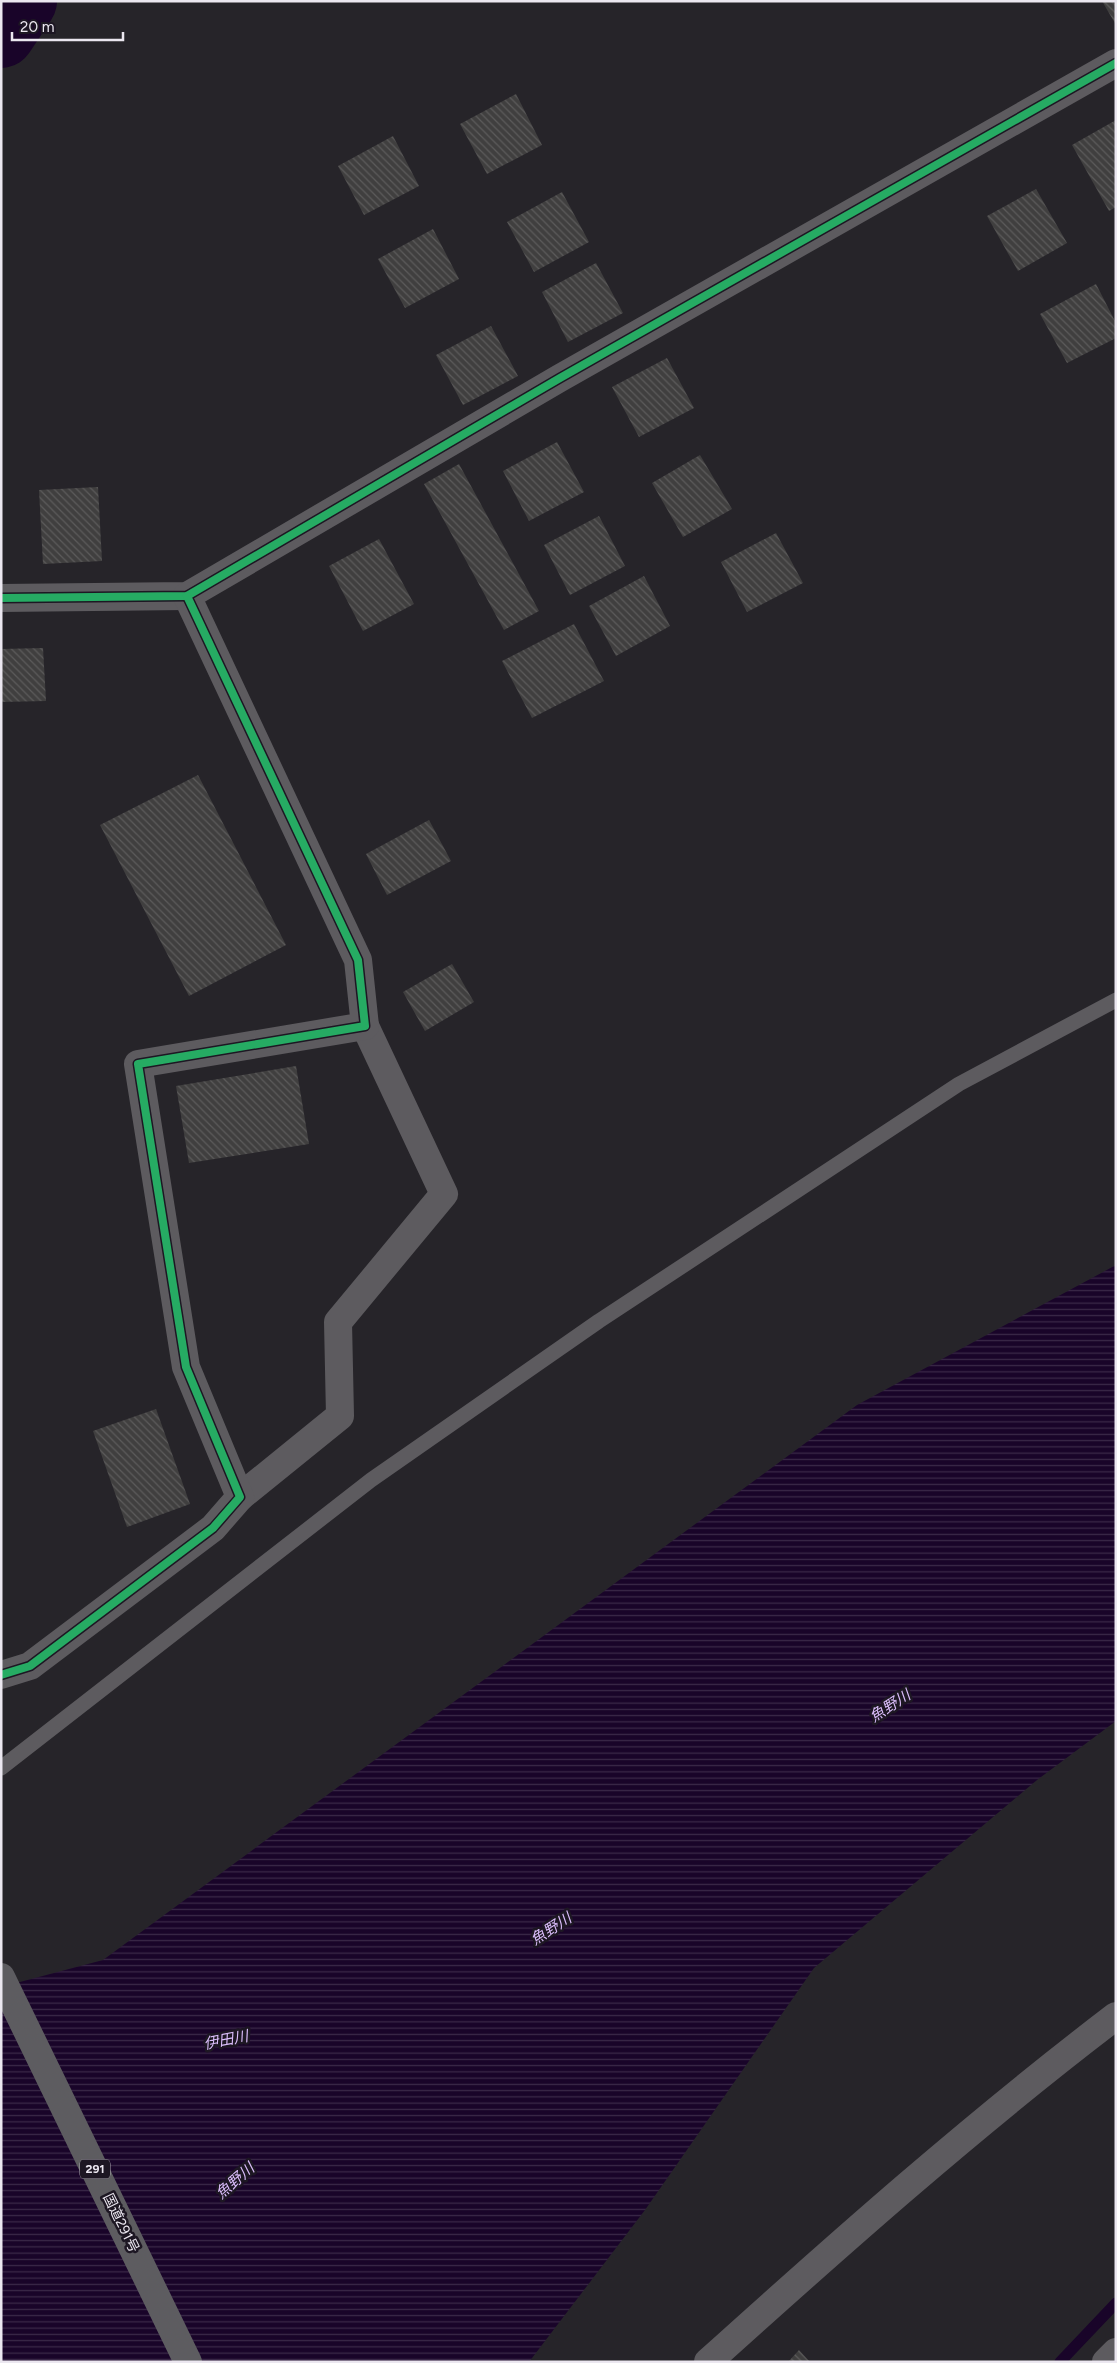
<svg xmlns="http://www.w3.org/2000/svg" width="1117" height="2363" viewBox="0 0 1117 2363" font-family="Figtree,'Noto Sans JP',sans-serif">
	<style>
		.water { fill: url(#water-rules) }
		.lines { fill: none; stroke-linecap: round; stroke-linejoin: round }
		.stream { stroke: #190429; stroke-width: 11 }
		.river { stroke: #190429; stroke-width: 68 }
		.building { fill: url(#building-back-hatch) }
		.service { stroke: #5d5b5f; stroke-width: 15 }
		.minor { stroke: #5d5b5f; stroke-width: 28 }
		.trunk { stroke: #5d5c60; stroke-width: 28 }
		.cycleway-casing { stroke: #1d1723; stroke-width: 11 }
		.cycleway { stroke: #26ab63; stroke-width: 8 }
		.labels { text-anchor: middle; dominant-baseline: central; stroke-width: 5; stroke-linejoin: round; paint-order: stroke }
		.shield { fill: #1d1723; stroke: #ada9b2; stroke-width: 1 }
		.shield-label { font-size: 12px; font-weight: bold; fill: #ebe7f0 }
		.street-label { font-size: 14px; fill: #ebe7f0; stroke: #1d1723 }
		.water-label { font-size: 15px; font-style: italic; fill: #dabdfa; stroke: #1d1723 }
	</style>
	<defs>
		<pattern id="water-rules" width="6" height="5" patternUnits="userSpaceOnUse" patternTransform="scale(1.25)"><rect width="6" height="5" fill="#190429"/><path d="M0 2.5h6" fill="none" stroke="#3b2948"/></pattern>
		<pattern id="building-back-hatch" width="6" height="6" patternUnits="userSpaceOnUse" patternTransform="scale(1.25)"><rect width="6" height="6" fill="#403f3f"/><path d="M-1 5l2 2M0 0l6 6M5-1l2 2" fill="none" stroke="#5c5b5b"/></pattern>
	</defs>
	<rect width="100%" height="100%" fill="#262429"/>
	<!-- water -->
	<polygon class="water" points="1116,1265 1116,1721 1037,1780 814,1968 645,2210 529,2362 1,2362 1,1987 103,1960 857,1405"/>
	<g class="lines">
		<!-- stream -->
		<polyline class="stream" points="1060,2362 1116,2303"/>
		<!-- river -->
		<polyline class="river" points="1,34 23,1"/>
	</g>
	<!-- building -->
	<g class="building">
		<polygon points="1102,1 1116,1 1116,25"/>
		<polygon points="516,94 542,145 487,174 460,124"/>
		<polygon points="1116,120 1116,207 1109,211 1072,145"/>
		<polygon points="393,136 419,186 364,215 338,166"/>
		<polygon points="1036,189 1067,243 1018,271 987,216"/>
		<polygon points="562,192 589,242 534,272 507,222"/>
		<polygon points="433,229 459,279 405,308 378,259"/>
		<polygon points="596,263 623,313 568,342 542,292"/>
		<polygon points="1096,284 1116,323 1116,338 1067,363 1040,314"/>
		<polygon points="491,326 518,376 463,405 436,355"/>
		<polygon points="667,358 694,408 639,437 612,387"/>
		<polygon points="557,442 584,492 529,521 503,471"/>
		<polygon points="700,455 732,509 683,537 652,483"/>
		<polygon points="459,464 539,611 504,630 424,484"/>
		<polygon points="98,487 102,561 43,564 39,490"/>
		<polygon points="599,516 625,566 570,595 544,545"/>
		<polygon points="776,533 803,583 747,612 721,562"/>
		<polygon points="379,539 414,604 363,631 329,566"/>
		<polygon points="644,576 670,626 616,656 589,606"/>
		<polygon points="574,624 604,681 532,718 502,661"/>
		<polygon points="43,648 46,701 1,702 1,649"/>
		<polygon points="198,775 286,945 189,996 100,825"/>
		<polygon points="429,820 451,861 387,895 366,854"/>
		<polygon points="452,964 474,1002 425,1031 403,992"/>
		<polygon points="296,1066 309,1144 189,1163 176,1086"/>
		<polygon points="156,1409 190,1504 127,1527 93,1431"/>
		<polygon points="799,2350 810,2362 788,2362"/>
	</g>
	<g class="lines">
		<!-- service -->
		<polyline class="service" points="1,1768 371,1480 599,1321 959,1084 1116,1000"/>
		<!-- minor -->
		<g class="minor">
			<polyline points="1,598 187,596 560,378 1116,63"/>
			<polyline points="240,1497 340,1416 338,1322 444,1194 365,1026"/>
			<polyline points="1,1675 30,1666 213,1528 240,1497 186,1367 138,1064 365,1026 358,960 187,596"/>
			<path d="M 708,2362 C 840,2243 974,2124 1116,2016"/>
			<polyline points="1106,2362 1116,2352"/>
		</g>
		<!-- trunk -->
		<polyline class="trunk" points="1,1977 188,2362"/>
		<defs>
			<g id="cycleway">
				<polyline points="1,598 187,596 560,378 1116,63"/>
				<polyline points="1,1675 30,1666 213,1528 240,1497 186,1367 138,1064 365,1026 358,960 187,596"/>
			</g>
		</defs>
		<!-- cycleway casing -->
		<use href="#cycleway" class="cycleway-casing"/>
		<!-- cycleway -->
		<use href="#cycleway" class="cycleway"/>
	</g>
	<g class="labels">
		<!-- shield labels -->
		<rect class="shield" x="80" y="2159.5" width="30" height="19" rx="4"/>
		<g class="shield-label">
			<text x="95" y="2169">291</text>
		</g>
		<!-- street labels -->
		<g class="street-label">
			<text transform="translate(121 2223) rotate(64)">国道291号</text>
		</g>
		<!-- water labels -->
		<g class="water-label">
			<text transform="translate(890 1706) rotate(-33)">魚野川</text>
			<text transform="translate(551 1929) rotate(-33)">魚野川</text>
			<text transform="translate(226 2040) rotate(-11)">伊田川</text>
			<text transform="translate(235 2181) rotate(-41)">魚野川</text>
		</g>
	</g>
	<!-- border -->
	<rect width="1117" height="2363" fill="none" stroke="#ebe7f0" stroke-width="5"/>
	<!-- scale -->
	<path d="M12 32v8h111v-8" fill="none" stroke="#ebe7f0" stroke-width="2.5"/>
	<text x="20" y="32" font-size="15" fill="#ebe7f0" stroke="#1d1723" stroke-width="4" paint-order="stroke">20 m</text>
</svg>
